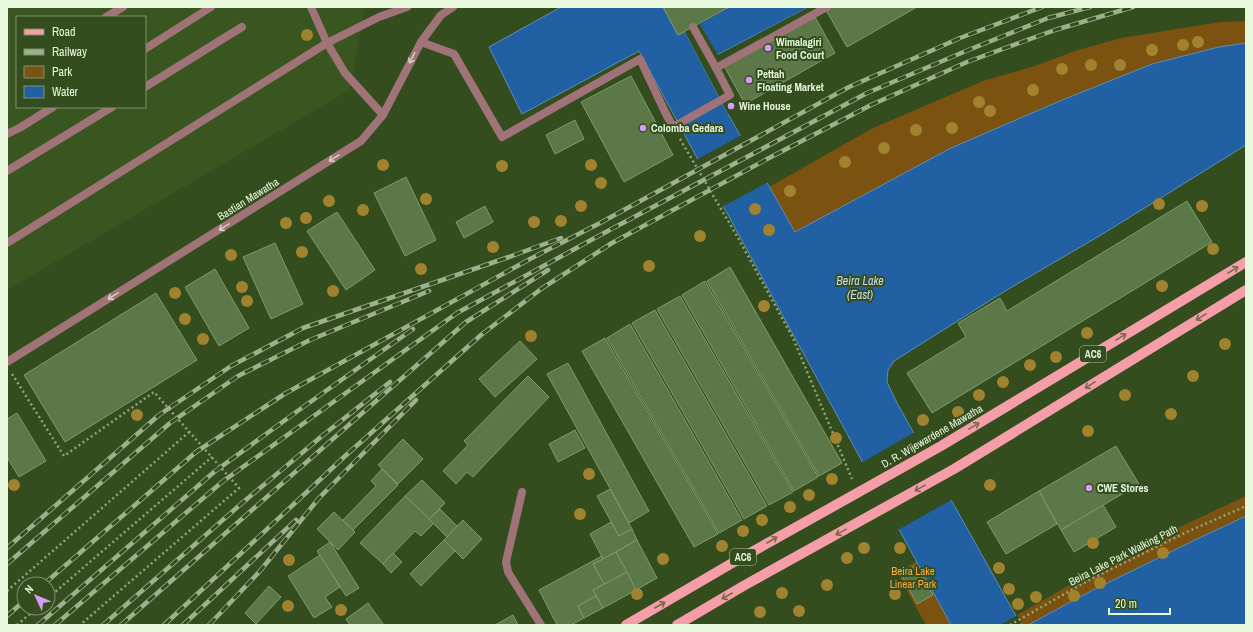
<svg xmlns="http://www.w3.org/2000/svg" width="1253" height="632" viewBox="0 0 1253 632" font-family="'Archivo Narrow',sans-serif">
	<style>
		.built { fill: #395620; fill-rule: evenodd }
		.green { fill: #7c5211 }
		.water { fill: #2160a2; stroke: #5d8eb4 }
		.pier { fill: #344d1f }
		.building { fill: #5d7848; stroke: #7f9b6a }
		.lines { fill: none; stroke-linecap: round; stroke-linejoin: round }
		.path { stroke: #90a580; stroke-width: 2.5; stroke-dasharray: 2 3; stroke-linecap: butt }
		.service { stroke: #9f7377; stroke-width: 8 }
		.pedestrian { stroke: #9f7377; stroke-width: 8 }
		.tertiary { stroke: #9f7377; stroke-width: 8 }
		.primary { stroke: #f69ea8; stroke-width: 10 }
		.rail-casing { stroke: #9db18e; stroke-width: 4.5 }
		.rail { stroke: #344d1f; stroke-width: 3; stroke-dasharray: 9; stroke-linecap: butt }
		.tree { fill: #a1822e }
		.oneway { stroke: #d2d0be }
		.oneway2 { stroke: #78694f }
		.poi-dot { fill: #d79bf9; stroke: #344d1f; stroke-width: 1.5 }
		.labels { text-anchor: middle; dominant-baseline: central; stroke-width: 4; stroke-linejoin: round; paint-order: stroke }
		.shield { fill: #344d1f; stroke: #b2c5a4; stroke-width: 1 }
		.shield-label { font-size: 10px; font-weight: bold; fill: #e8f8dd }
		.poi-label { font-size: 11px; font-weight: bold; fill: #e8f8dd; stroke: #344d1f; text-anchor: start }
		.street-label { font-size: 11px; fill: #e8f8dd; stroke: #344d1f }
		.park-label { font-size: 11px; fill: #fbae3a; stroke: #344d1f }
		.water-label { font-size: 12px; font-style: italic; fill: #cbdbed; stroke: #344d1f }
	</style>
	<rect width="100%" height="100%" fill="#344d1f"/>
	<!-- built -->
	<path class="built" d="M 7,7 L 365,7 L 350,90 L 7,290 ZM 17,17 L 145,17 L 145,107 L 17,107 Z"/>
	<!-- green -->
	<g class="green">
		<polygon points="1246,21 1246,43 1219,47 1152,64 1060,101 951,148 795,232 769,187 873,128 983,81 1035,66 1075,51 1121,38 1220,22"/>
		<polygon points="1246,496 1246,516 1195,540 1093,590 1030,625 1000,625 1087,575 1184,525"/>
		<polygon points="917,561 951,625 926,625 897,573"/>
	</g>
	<!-- water -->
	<g class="water">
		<polygon points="561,7 663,7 678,35 685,32 728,114 795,232 951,148 1060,101 1152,64 1219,47 1246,43 1246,145 1101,235 1005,291 894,361 888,370 887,382 897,403 1016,616 1023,625 951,625 639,51 522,114 489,47"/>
		<polygon points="729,7 809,7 717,55 699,23"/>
		<polygon points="1246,516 1246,625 1028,625 1093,590 1195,540"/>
	</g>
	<!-- pier -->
	<g class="pier">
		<polygon points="663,7 665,7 686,31 730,113 728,114 685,32 678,35"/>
		<polygon points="725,7 729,7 700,24 718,55 809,7 811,7 810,9 717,57 697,24"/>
		<polygon points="742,135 768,182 722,207 696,160"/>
		<polygon points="915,432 953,499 898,530 861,463"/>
		<polygon points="1018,615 1022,622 1017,625 1000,625"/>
	</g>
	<!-- building -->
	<g class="building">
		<polygon points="663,7 729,7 678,35"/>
		<polygon points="832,7 917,7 847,47 826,10"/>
		<polygon points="815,17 835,53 745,104 724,66"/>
		<polygon points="631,76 673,155 624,182 581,102"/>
		<polygon points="575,120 584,139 555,154 546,135"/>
		<polygon points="406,177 436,240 405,256 374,193"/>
		<polygon points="1187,201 1212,242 932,413 907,373 966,337 958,323 1000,298 1007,311"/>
		<polygon points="485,206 493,222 464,238 456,222"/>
		<polygon points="337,212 375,270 346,290 307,231"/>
		<polygon points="275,243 303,304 271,319 243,257"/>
		<polygon points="730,267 842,463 819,476 707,281"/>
		<polygon points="215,269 249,328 219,346 185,287"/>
		<polygon points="705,281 818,477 794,491 682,295"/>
		<polygon points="156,293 197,360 65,442 24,375"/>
		<polygon points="680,296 793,492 769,505 657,309"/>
		<polygon points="655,310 767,506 744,519 632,323"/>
		<polygon points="630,324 742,520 719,533 607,338"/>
		<polygon points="605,338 718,534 694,547 582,351"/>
		<polygon points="520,341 537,359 495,397 479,379"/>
		<polygon points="568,363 649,511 629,523 547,374"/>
		<polygon points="528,376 549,397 473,477 467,472 456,484 443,471 468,445 464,441"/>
		<polygon points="17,413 46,461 19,477 7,457 7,419"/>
		<polygon points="575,430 585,448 558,462 549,444"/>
		<polygon points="403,439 423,459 398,484 378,465"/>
		<polygon points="1116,446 1139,484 1061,530 1039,491"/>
		<polygon points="382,469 398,485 353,530 343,520 376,486 371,481"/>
		<polygon points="422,480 445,503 429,519 405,496"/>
		<polygon points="610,489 632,529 619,536 597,496"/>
		<polygon points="1039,491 1057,524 1006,554 987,522"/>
		<polygon points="405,496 434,523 421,536 415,531 383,564 360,543"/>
		<polygon points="1103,505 1116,527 1074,552 1061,530"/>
		<polygon points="440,509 457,526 447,537 429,519"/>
		<polygon points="334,512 355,532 338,550 317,529"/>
		<polygon points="463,520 482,539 463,559 444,540"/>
		<polygon points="611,522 619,536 632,529 637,540 603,559 590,534"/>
		<polygon points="444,540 455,551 421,586 410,574"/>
		<polygon points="637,540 657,578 636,590 616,552"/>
		<polygon points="330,542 359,588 346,596 317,551"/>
		<polygon points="616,552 627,572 604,584 593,564"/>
		<polygon points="393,553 402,562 391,573 383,564"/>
		<polygon points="320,555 340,587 325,597 332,607 314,618 288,576"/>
		<polygon points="602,556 603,559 593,564 604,584 593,590 596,596 578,606 584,618 571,625 557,625 539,590"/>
		<polygon points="916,565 933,595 917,604 901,574"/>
		<polygon points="627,572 636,590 603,608 593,590"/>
		<polygon points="269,586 281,597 256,624 245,613"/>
		<polygon points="596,596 603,608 584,618 578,606"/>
		<polygon points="368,603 384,625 350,625 346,619"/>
		<polygon points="513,615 518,625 495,625"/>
	</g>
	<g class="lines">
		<!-- path -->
		<g class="path">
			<polyline points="680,139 737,236 793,338 852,479"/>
			<polyline points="12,374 64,456 154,392 239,488 80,625"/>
			<polyline points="7,591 189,432"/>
			<polyline points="48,598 212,457"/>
			<polyline points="17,625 37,608"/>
			<polyline points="1010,625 1089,580 1189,531 1246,506"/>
		</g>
		<!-- service -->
		<g class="service">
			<polyline points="106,17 123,7"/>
			<polyline points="145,49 211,7"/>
			<polyline points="145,87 242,27"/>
			<polyline points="383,115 345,73 327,43 379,17 407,7"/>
			<polyline points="7,134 21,127 53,107"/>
			<polyline points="7,171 112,107"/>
			<polyline points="7,243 327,43 311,7"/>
			<polyline points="522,492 506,562 508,572 541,625"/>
		</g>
		<!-- pedestrian -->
		<g class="pedestrian">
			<polyline points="693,27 716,68"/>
			<polyline points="421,42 454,54 502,137 640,59 665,112 673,127 730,95 716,68 827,7"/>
		</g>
		<!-- tertiary -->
		<polyline class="tertiary" points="7,362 361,141 383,115 421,42 441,15 453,7"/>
		<!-- primary -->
		<g class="primary">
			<polyline points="626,625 734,562 941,446 1246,262"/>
			<polyline points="677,625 745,585 954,469 1246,290"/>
		</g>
		<defs>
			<g id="rail">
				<polyline points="7,548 159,415 231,366 303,328 506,258 561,238"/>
				<polyline points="7,564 170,423 238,376 310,340 429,291"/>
				<polyline points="44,584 196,452 286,393 530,259 600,223 849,87 960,38 1042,7"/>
				<polyline points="7,616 24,601"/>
				<polyline points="38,625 214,472 299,410 413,329"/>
				<polyline points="55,625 222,482 457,313 604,233 867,93 966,51 1048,18 1090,7"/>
				<polyline points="103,625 241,504 322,436 390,382"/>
				<polyline points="121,625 466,322 548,270"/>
				<polyline points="164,625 309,490 344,457 481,335 541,289 612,243 769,158 871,105 967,62 1055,30 1133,7"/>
				<polyline points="183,625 296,520"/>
				<polyline points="209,625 260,571 319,498 416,400"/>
			</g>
		</defs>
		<!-- rail casing -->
		<use href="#rail" class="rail-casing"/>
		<!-- rail -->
		<use href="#rail" class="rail"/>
	</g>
	<!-- trees -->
	<g class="tree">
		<circle cx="307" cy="35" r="6"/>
		<circle cx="1198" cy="42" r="6"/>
		<circle cx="1183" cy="45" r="6"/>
		<circle cx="1152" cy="50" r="6"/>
		<circle cx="1091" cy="65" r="6"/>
		<circle cx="1120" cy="65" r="6"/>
		<circle cx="1062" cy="69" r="6"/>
		<circle cx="1033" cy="90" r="6"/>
		<circle cx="979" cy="102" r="6"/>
		<circle cx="990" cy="111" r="6"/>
		<circle cx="952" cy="128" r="6"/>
		<circle cx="916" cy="130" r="6"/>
		<circle cx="884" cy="148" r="6"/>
		<circle cx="845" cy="162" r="6"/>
		<circle cx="383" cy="165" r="6"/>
		<circle cx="591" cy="165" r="6"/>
		<circle cx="502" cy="166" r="6"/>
		<circle cx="601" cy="183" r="6"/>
		<circle cx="790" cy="191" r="6"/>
		<circle cx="426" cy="199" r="6"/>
		<circle cx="329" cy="201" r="6"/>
		<circle cx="1159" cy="204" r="6"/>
		<circle cx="581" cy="206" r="6"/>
		<circle cx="1202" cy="206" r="6"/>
		<circle cx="755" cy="209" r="6"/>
		<circle cx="363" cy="210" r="6"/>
		<circle cx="306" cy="218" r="6"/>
		<circle cx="561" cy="221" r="6"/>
		<circle cx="534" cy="222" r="6"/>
		<circle cx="286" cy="223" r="6"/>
		<circle cx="769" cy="230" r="6"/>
		<circle cx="700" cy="236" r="6"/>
		<circle cx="493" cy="247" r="6"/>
		<circle cx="1213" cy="249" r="6"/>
		<circle cx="302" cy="252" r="6"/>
		<circle cx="231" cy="255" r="6"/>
		<circle cx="649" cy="266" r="6"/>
		<circle cx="421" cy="269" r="6"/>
		<circle cx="1162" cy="286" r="6"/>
		<circle cx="242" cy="287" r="6"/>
		<circle cx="333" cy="291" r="6"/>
		<circle cx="175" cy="293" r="6"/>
		<circle cx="247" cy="301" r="6"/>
		<circle cx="764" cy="306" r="6"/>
		<circle cx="185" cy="319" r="6"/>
		<circle cx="1087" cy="333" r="6"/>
		<circle cx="531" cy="336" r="6"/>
		<circle cx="203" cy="339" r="6"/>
		<circle cx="1225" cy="344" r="6"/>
		<circle cx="1056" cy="357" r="6"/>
		<circle cx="1030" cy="365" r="6"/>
		<circle cx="1193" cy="376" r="6"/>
		<circle cx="1003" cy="382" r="6"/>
		<circle cx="979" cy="395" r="6"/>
		<circle cx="1125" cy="395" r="6"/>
		<circle cx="958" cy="412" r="6"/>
		<circle cx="1171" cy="414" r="6"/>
		<circle cx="137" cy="415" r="6"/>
		<circle cx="923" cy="420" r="6"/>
		<circle cx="1088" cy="431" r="6"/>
		<circle cx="836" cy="438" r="6"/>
		<circle cx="589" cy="474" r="6"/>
		<circle cx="832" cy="479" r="6"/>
		<circle cx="14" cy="485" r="6"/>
		<circle cx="990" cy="485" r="6"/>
		<circle cx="809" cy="495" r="6"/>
		<circle cx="790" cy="507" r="6"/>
		<circle cx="580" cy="514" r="6"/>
		<circle cx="762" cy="520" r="6"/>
		<circle cx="743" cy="531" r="6"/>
		<circle cx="1093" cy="543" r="6"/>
		<circle cx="722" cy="546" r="6"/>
		<circle cx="864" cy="548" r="6"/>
		<circle cx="900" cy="548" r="6"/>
		<circle cx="1163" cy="553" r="6"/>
		<circle cx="847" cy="558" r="6"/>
		<circle cx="663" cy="559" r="6"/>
		<circle cx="289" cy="560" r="6"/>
		<circle cx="999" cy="568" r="6"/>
		<circle cx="1100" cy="583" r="6"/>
		<circle cx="827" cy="585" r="6"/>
		<circle cx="1009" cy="589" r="6"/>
		<circle cx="782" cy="593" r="6"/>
		<circle cx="637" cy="594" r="6"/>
		<circle cx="895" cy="594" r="6"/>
		<circle cx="1074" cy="596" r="6"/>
		<circle cx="1036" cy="597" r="6"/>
		<circle cx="1018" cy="604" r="6"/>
		<circle cx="288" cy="606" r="6"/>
		<circle cx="341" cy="610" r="6"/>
		<circle cx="799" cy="611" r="6"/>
		<circle cx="760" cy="612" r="6"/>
	</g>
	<!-- one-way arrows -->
	<defs><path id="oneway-shaft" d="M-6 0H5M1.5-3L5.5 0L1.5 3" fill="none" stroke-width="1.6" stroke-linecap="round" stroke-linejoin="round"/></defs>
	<g class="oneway">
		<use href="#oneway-shaft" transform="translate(412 58) rotate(117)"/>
		<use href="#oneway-shaft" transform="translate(334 158) rotate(148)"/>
		<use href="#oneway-shaft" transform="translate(224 227) rotate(148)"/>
		<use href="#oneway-shaft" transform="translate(113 296) rotate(148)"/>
	</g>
	<g class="oneway2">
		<use href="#oneway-shaft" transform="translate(1233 270) rotate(-31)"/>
		<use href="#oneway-shaft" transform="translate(1201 317) rotate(148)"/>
		<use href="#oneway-shaft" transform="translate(1121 337) rotate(-31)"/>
		<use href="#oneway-shaft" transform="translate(1090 385) rotate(148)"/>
		<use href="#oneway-shaft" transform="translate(974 426) rotate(-31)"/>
		<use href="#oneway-shaft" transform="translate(920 488) rotate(151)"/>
		<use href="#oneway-shaft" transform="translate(841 532) rotate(151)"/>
		<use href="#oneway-shaft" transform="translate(772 540) rotate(-30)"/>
		<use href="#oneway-shaft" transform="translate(727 596) rotate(150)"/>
		<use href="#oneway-shaft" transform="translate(660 605) rotate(-30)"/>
	</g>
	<!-- markers -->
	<g class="poi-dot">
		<circle cx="768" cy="48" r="4"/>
		<circle cx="749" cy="80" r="4"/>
		<circle cx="731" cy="106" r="4"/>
		<circle cx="643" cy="128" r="4"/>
		<circle cx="1089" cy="488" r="4"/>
	</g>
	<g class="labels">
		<!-- shield labels -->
		<g class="shield">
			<rect x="1080" y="346" width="26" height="16" rx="3"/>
			<rect x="730" y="549" width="26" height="16" rx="3"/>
		</g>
		<g class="shield-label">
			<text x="1093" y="354">AC6</text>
			<text x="743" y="557">AC6</text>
		</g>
		<!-- poi labels -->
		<g class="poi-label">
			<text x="776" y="42">Wimalagiri<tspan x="776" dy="13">Food Court</tspan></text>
			<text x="757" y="74">Pettah<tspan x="757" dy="13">Floating Market</tspan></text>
			<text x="739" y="106">Wine House</text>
			<text x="651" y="128">Colomba Gedara</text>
			<text x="1097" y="488">CWE Stores</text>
		</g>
		<!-- street labels -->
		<g class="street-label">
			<text transform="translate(248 199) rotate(-32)">Bastian Mawatha</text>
			<text transform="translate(932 436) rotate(-30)">D. R. Wijewardene Mawatha</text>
			<text transform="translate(1123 555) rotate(-27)">Beira Lake Park Walking Path</text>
		</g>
		<!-- park labels -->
		<g class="park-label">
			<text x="913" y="571">Beira Lake<tspan x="913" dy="13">Linear Park</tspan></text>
		</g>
		<!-- water labels -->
		<g class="water-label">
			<text x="860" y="281">Beira Lake<tspan x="860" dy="14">(East)</tspan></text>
		</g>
	</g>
	<!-- border -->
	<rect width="1253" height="632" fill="none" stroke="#e8f8dd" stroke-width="16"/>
	<!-- legend -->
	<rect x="16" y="16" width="130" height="92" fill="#344d1f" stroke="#7c916b"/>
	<rect x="24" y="29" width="20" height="6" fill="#f69ea8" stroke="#7c916b"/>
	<text x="52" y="36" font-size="12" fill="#e8f8dd">Road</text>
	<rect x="24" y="49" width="20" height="6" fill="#9db18e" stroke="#7c916b"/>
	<text x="52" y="56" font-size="12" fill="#e8f8dd">Railway</text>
	<rect x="24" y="66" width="20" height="12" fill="#7c5211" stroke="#7c916b"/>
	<text x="52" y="76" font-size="12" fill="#e8f8dd">Park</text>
	<rect x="24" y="86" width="20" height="12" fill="#2160a2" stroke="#7c916b"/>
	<text x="52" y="96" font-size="12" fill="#e8f8dd">Water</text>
	<!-- north arrow -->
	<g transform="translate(36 596) rotate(314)"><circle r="19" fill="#344d1f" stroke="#7c916b"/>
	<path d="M0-3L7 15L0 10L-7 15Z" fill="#d79bf9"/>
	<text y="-6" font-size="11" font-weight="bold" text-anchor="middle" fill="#e8f8dd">N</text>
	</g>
	<!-- scale -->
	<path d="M1109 608v6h61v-6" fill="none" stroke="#e8f8dd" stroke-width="2"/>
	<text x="1115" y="608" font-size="12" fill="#e8f8dd" stroke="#344d1f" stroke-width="3" paint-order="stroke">20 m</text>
</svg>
